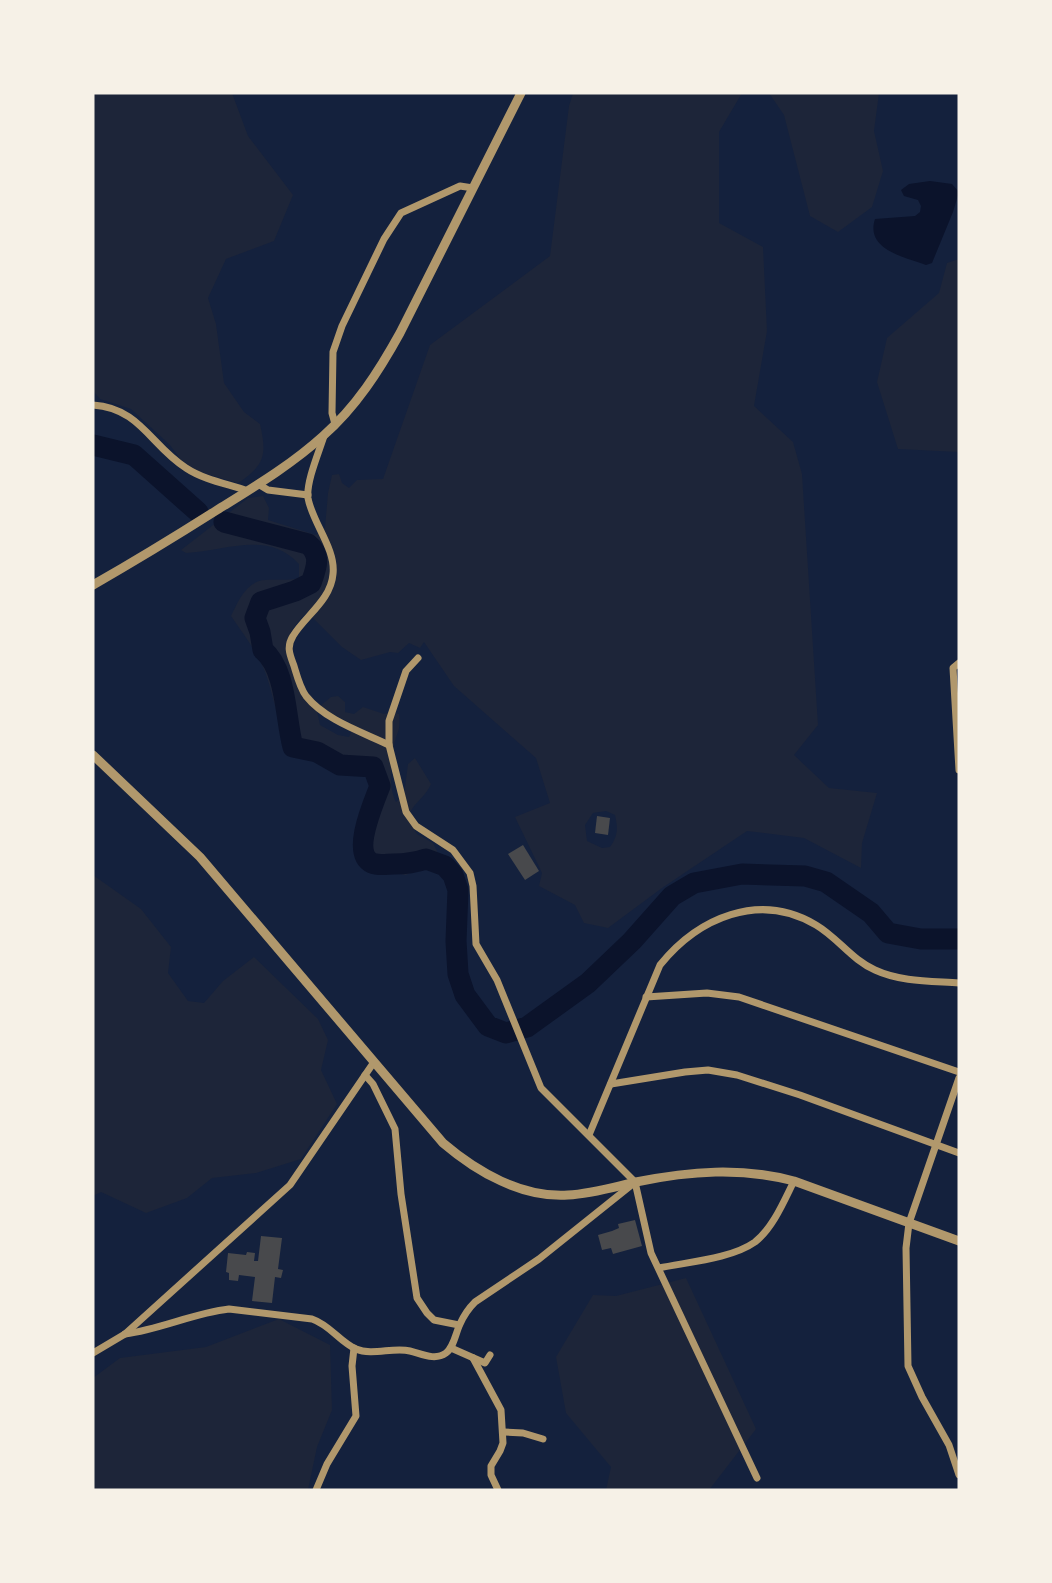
<svg xmlns="http://www.w3.org/2000/svg" width="1052" height="1583" viewBox="0 0 1052 1583" font-family="'Source Sans 3',sans-serif">
	<style>
		.green { fill: #1d2539; fill-rule: evenodd }
		.water { fill: #0b132b }
		.lines { fill: none; stroke-linecap: round; stroke-linejoin: round }
		.river { stroke: #0b132b; stroke-width: 21 }
		.building { fill: #48494c }
		.minor { stroke: #b1986c; stroke-width: 7 }
		.tertiary { stroke: #b1986c; stroke-width: 9 }
	</style>
	<rect width="100%" height="100%" fill="#14213d"/>
	<!-- green -->
	<g class="green">
		<path d="M 93,93 L 232,93 L 248,136 L 293,195 L 274,241 L 226,259 L 208,298 L 216,324 L 224,383 L 244,412 L 260,424 C 267,455 265,465 238,483 L 199,472 L 181,460 L 170,445 L 131,409 L 100,399 L 93,391 Z"/>
		<path d="M 573,93 L 742,93 L 719,132 L 719,223 L 763,247 L 767,331 L 754,406 L 793,442 L 802,474 L 818,725 L 794,755 L 829,788 L 877,793 L 862,843 L 861,868 L 804,838 L 747,831 L 662,888 L 608,928 L 584,923 L 575,905 L 539,886 L 542,873 L 515,817 L 550,803 L 536,758 L 454,686 L 424,642 L 420,648 L 409,643 L 398,653 L 390,652 L 361,660 L 342,647 L 307,612 C 271,648 290,660 307,700 L 320,706 L 331,697 L 338,696 L 345,702 L 345,712 L 354,714 L 363,707 L 384,714 L 391,712 L 399,714 C 401,734 396,731 394,747 C 391,764 388,786 396,802 L 404,795 L 408,764 L 415,758 L 431,784 C 424,800 411,803 408,820 L 417,834 L 433,843 L 437,851 L 434,862 L 406,875 L 376,869 L 365,859 L 359,833 L 371,791 L 371,782 L 365,776 C 346,771 324,767 307,758 C 276,740 276,696 263,667 C 254,647 243,634 231,616 C 238,602 246,581 265,580 C 277,579 287,581 299,578 L 299,564 C 268,530 225,551 186,553 L 181,550 L 248,498 L 263,496 L 269,508 L 268,520 L 316,535 L 325,528 L 328,493 L 332,475 L 339,474 L 342,483 L 349,488 L 357,480 L 383,479 L 430,345 L 550,256 L 569,106 ZM 323,709 L 352,724 L 352,730 L 349,737 L 338,735 L 320,725 L 317,711 ZM 606,811 L 615,815 C 618,828 618,836 610,847 L 602,848 L 587,841 L 585,825 L 593,813 Z"/>
		<polygon points="769,93 879,93 874,131 883,171 872,207 838,232 810,216 784,115"/>
		<polygon points="959,259 959,452 898,449 877,382 887,338 939,293 947,263"/>
		<polygon points="93,875 141,909 171,947 168,973 188,1001 204,1003 223,981 254,957 318,1019 328,1040 321,1070 337,1104 301,1159 256,1173 212,1178 187,1198 146,1213 101,1192 93,1196"/>
		<polygon points="686,1278 756,1429 709,1490 606,1490 611,1467 566,1413 556,1357 593,1295 616,1296"/>
		<polygon points="279,1319 330,1345 332,1410 317,1447 308,1490 93,1490 93,1378 120,1358 206,1347"/>
	</g>
	<!-- water -->
	<path class="water" d="M 930,181 L 952,184 L 959,192 L 953,212 L 932,263 L 926,265 C 904,257 865,249 875,219 L 915,216 L 920,212 L 921,206 L 918,200 L 904,196 L 901,190 L 909,184 Z"/>
	<g class="lines">
		<!-- river -->
		<g class="river">
			<polyline points="93,445 134,455 198,512"/>
			<path d="M 224,522 L 308,544 C 322,555 316,569 311,583 L 295,591 L 261,602 L 255,618 L 260,632 L 263,650 C 287,670 285,718 293,747 L 317,752 L 340,765 L 373,767 L 380,786 C 374,802 351,853 372,863 C 379,866 387,864 394,864 C 406,864 414,863 426,859 L 445,866 L 453,875 L 458,890 L 456,941 L 458,974 L 465,995 L 488,1026 L 506,1033 L 527,1027 L 588,983 L 632,941 L 672,896 L 694,883 L 742,874 L 805,876 L 826,882 L 871,913 L 888,933 L 921,939 L 959,939"/>
		</g>
	</g>
	<!-- building -->
	<g class="building">
		<polygon points="597,816 610,818 608,835 595,833"/>
		<polygon points="523,845 539,871 525,880 508,854"/>
		<polygon points="635,1220 642,1246 613,1254 611,1248 602,1250 598,1235 612,1231 619,1228 618,1224"/>
		<polygon points="261,1236 282,1238 278,1269 283,1270 281,1278 275,1277 272,1303 252,1301 255,1277 239,1275 238,1281 229,1280 229,1273 226,1272 228,1253 246,1255 247,1252 255,1253 254,1261 258,1261"/>
	</g>
	<g class="lines">
		<!-- minor -->
		<g class="minor">
			<path d="M 93,405 C 140,408 151,446 186,468 C 204,480 228,484 248,491"/>
			<polyline points="335,424 332,413 333,352 342,326 384,239 401,213 460,186 473,188"/>
			<path d="M 324,436 C 319,452 306,482 308,498 C 312,522 336,549 333,574 C 331,600 305,616 293,636 C 286,647 290,655 294,666 C 297,676 300,688 306,696 C 325,720 362,732 389,745"/>
			<polyline points="258,484 268,490 308,495"/>
			<polyline points="418,658 406,671 389,721 389,745 406,812 416,826 453,850 470,873 473,886 476,944 497,980 541,1088 635,1182 651,1253 757,1478"/>
			<polyline points="959,663 953,668 959,770"/>
			<polyline points="646,997 707,993 739,997 959,1072"/>
			<polyline points="365,1075 373,1084 395,1129 401,1194 417,1298 427,1313 434,1320 459,1325"/>
			<polyline points="959,1078 909,1223 906,1248 908,1366 922,1397 949,1445 959,1475"/>
			<polyline points="611,1084 685,1072 708,1070 737,1075 800,1095 959,1153"/>
			<path d="M 589,1135 L 660,965 C 698,918 759,891 816,925 C 838,938 852,960 875,970 C 901,982 931,981 959,983"/>
			<path d="M 659,1268 C 687,1262 731,1259 755,1242 C 773,1228 784,1201 794,1181"/>
			<path d="M 125,1334 C 161,1329 194,1313 229,1309 L 312,1319 C 330,1325 340,1342 356,1349 C 372,1356 393,1347 410,1351 C 422,1354 435,1361 446,1353 C 454,1347 456,1332 460,1324 C 464,1315 469,1308 475,1302 L 539,1259 L 634,1183"/>
			<polyline points="451,1348 485,1363 490,1355"/>
			<polyline points="93,1353 125,1334 290,1185 374,1062"/>
			<polyline points="473,1358 501,1410 503,1443 500,1451 491,1466 491,1475 498,1490"/>
			<polyline points="504,1432 523,1433 543,1439"/>
			<polyline points="316,1490 327,1464 356,1416 352,1366 354,1348"/>
		</g>
		<!-- tertiary -->
		<g class="tertiary">
			<path d="M 93,585 C 135,561 176,536 217,510 C 254,487 291,465 323,436 C 356,407 379,371 400,333 L 521,93"/>
			<path d="M 93,755 L 200,857 L 443,1143 C 477,1172 522,1198 568,1195 C 591,1194 614,1187 636,1182 C 690,1171 741,1167 794,1181 L 959,1241"/>
		</g>
	</g>
	<!-- border -->
	<rect width="1052" height="1583" fill="none" stroke="#f6f1e7" stroke-width="189"/>
</svg>
